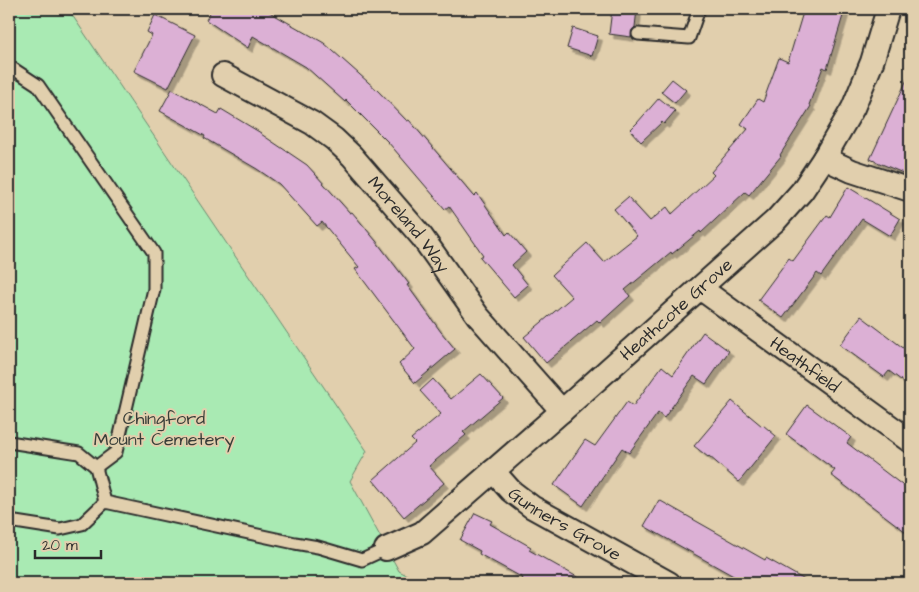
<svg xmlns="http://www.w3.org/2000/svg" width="919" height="592" viewBox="0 0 919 592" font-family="'Architects Daughter',sans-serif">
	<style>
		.green { fill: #a9eab3; stroke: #6a8a6f }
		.building { fill: #dcb0d5; stroke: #2b2b2b; filter: url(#shadow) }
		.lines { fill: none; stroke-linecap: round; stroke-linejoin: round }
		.lane-casing { stroke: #2b2b2b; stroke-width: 15 }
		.street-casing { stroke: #2b2b2b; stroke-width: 26 }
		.lane { stroke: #e1cfad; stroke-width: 11 }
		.street { stroke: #e1cfad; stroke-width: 22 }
		.labels { text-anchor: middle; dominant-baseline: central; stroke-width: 4; stroke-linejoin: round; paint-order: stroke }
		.street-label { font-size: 18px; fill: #2b2b2b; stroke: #e1cfad }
		.park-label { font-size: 18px; fill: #383e39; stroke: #e1cfad }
	</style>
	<defs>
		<filter id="shadow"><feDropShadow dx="4.5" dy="4.5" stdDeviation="0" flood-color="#0004"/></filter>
	</defs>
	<rect width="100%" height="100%" fill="#e1cfad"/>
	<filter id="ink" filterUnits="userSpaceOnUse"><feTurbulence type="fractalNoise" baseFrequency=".02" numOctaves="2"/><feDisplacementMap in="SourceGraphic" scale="10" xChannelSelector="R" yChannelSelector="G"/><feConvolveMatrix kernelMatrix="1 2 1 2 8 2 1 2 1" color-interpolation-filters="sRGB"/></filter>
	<g filter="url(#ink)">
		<!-- green -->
		<polygon class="green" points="9,9 72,15 367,451 350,481 399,571 422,583 9,583"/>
		<!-- building -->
		<g class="building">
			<polygon points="212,9 264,9 324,43 377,90 407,121 409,120 474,196 477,193 506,235 509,232 526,252 512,265 528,285 514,297 480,257 483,255 449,206 445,209 388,142 346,100 345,102 306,67 253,36 248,48 206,20"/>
			<polygon points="612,9 637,9 635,27 632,30 631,37 609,34"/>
			<polygon points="804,9 845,9 827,69 823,67 809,105 811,106 780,155 781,156 749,195 745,192 701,233 700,231 672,254 671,252 625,290 630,296 600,323 597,320 546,363 524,337 572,297 552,275 587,243 604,262 637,236 614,209 628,197 650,221 667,207 672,214 714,175 711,172 748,129 741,124 758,99 763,102 779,58 788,62"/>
			<polygon points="155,15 195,35 168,88 134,71 152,35 147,32"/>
			<polygon points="573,28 598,36 592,56 567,48"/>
			<polygon points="910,73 910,176 870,159"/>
			<polygon points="672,79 686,90 675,103 661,92"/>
			<polygon points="172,89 218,114 221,109 261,133 261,134 307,165 350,213 352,212 376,241 409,284 407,285 441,332 455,349 415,383 399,364 415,349 355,269 359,267 341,245 322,222 317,226 279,184 257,169 204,138 205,136 160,111"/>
			<polygon points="659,98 675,111 664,124 662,122 641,142 630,130 637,123"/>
			<polygon points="848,187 900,219 890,236 862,219 821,276 817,273 783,318 758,300 789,258 793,261 827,215 830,217"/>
			<polygon points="861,316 910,353 910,387 889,371 884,377 840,345"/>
			<polygon points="703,332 729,351 706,384 694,376 664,418 658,413 629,453 622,448 583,506 554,485 585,440 595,446 627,402 633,406 662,366 673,375"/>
			<polygon points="481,374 503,398 463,432 466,435 429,466 444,483 404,517 373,480 415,443 411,439 441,414 420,391 433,379 451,399"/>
			<polygon points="732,401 762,426 763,425 776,436 739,482 709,456 708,457 694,446"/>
			<polygon points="807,405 851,437 847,443 910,491 910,535 831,475 835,470 786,434"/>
			<polygon points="659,500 765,560 766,558 810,583 746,583 644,526"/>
			<polygon points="475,513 492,521 490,524 531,547 529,550 588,583 520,583 523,578 479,554 480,551 460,540"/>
		</g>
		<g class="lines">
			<defs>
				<g id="lane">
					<polyline points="638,34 689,38 699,9"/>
					<polyline points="9,66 38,85 154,253 154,289 116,452 96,467"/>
					<polyline points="9,442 79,453 96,467 105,502 295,543 318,547 362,560 386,549"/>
					<polyline points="9,521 60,529 82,524 105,502"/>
				</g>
				<g id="street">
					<path id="s1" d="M 223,75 L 312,123 L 334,139 L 352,156 L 422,237 L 478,316 L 562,411"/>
					<polyline points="824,158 852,171 910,190"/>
					<path id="s2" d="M 700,288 L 910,441"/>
					<path id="s3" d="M 493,471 L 511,491 L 532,507 L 669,583"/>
					<path id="s4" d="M 386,549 L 422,533 L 562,411 L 776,220 L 802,191 L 824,158 L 853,108 L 872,62 L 888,9"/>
				</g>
			</defs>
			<!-- lane casing -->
			<use href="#lane" class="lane-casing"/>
			<!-- street casing -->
			<use href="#street" class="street-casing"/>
			<!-- lane -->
			<use href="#lane" class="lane"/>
			<!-- street -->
			<use href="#street" class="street"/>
		</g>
	</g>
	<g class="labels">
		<!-- street labels -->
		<g class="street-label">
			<text stroke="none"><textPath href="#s1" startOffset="242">Moreland Way</textPath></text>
			<text stroke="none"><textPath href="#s4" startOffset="378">Heathcote Grove</textPath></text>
			<text stroke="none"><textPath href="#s2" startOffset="130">Heathfield</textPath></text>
			<text stroke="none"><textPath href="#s3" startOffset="90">Gunners Grove</textPath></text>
		</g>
		<!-- park labels -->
		<g class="park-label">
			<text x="164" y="418">Chingford<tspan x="164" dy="21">Mount Cemetery</tspan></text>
		</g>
	</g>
	<!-- margin -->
	<rect width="919" height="592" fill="none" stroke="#e1cfad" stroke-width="30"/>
	<rect x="15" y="15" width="889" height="562" fill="none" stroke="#2b2b2b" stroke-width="2" filter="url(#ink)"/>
	<!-- scale -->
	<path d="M35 550v8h66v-8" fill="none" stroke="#2b2b2b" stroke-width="2.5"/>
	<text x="42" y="550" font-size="15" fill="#2b2b2b" stroke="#e1cfad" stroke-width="4" paint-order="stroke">20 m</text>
</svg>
